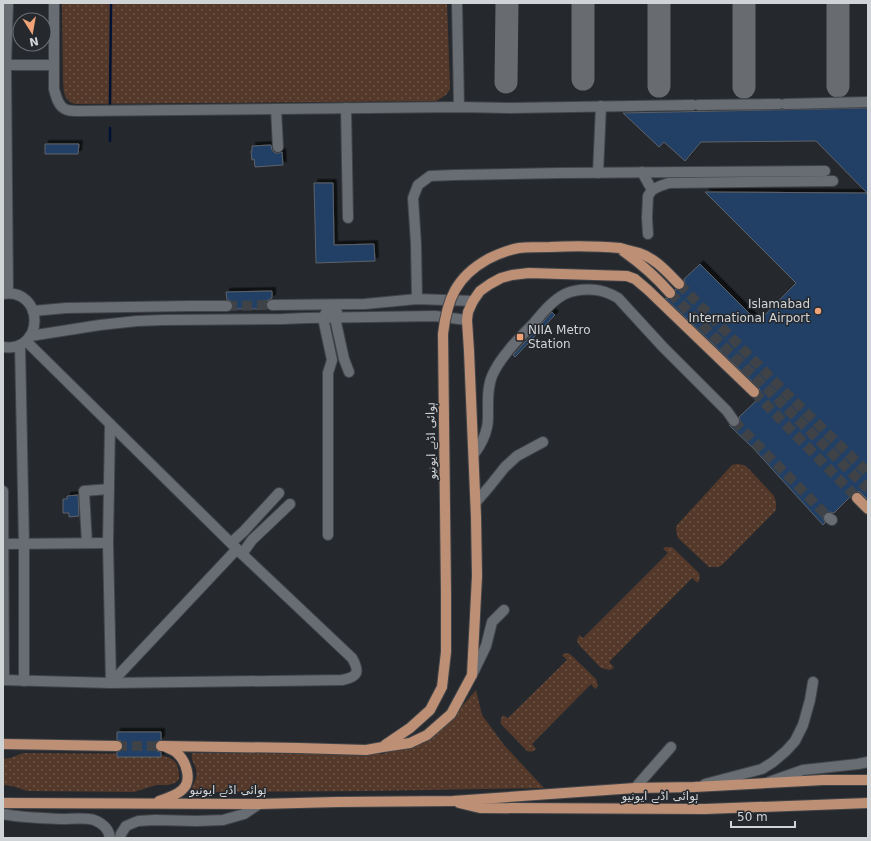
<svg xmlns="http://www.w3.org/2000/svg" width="871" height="841" viewBox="0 0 871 841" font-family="'DejaVu Sans',Cairo,sans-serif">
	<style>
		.grass { fill: url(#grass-dots) }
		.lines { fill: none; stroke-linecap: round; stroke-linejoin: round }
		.stream { stroke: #001234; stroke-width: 2.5 }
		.taxiway { stroke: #686c70; stroke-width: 23 }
		.building { fill: #223f65; stroke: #5d6268; filter: url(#shadow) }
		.minor-tunnel { stroke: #3f4347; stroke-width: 10; stroke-dasharray: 10 5; stroke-linecap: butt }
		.major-tunnel { stroke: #3f4347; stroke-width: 10; stroke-dasharray: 10 5; stroke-linecap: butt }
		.minor-casing { stroke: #414448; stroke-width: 12 }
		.major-casing { stroke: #414448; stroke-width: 12 }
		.minor { stroke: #686d73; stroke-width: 10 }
		.major { stroke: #bd8f75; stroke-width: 10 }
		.major-bridge-casing { stroke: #414448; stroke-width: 12; stroke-linecap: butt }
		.major-bridge { stroke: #bd8f75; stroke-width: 10 }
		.poi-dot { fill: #efa377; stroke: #25292e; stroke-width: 1.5 }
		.labels { text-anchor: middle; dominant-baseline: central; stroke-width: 3; stroke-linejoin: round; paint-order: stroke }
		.poi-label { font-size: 12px; fill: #d1d4d7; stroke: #25292e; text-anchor: end }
		.street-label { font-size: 12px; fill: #d1d4d7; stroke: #25292e }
	</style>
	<defs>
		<pattern id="grass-dots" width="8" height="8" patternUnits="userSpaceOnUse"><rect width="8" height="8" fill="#54392a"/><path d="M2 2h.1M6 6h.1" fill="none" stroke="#6c5548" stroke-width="1.8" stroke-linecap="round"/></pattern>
		<filter id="shadow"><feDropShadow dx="3.5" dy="-3.5" stdDeviation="0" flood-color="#0009"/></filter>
	</defs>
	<rect width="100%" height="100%" fill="#25292e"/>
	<!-- grass -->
	<g class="grass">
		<path d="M 62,3 L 447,3 L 450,89 L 446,95 L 436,101 L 75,104 C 63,100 64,92 63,81 Z"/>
		<path d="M 737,464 L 744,465 L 748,468 L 774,496 L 776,502 L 776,510 L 722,565 L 718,567 L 709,567 L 678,538 C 677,533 675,529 677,525 L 732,465 Z"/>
		<path d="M 665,547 L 672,547 L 699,573 C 700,576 700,580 698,583 L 692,578 L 609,662 L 614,667 L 612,669 L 610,670 L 601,668 L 579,645 L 577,641 L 579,635 L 583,638 L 668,553 L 663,549 Z"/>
		<path d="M 568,653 L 570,654 L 596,679 L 598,686 L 595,689 L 591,684 L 532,744 L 536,749 C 533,752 531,752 527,751 L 501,724 C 500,721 501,718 503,715 L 508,718 L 567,660 L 562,655 L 563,654 Z"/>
		<path d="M 476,690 L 482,715 L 504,745 L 544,788 L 369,791 L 190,792 C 193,785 198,777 196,769 C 194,761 191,763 192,753 L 382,754 L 407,747 L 445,726 Z"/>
		<path d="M 24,753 L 154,754 C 172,758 179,758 179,779 L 175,783 L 168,785 L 156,785 L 134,792 L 28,791 C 20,789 12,785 3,785 L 3,759 C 11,759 16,755 24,753 Z"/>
	</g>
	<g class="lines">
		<!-- stream -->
		<g class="stream">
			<polyline points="110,104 111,3"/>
			<polyline points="110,141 110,128"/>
		</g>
		<!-- taxiway -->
		<g class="taxiway">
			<polyline points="659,3 659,86"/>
			<polyline points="838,3 838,86"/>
			<polyline points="583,79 583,3"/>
			<polyline points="506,82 507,3"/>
			<polyline points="744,87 744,3"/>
		</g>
	</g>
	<!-- building -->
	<g class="building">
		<polygon points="868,108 868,500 861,493 857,491 855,492 834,513 829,512 824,514 823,518 825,523 823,525 753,448 729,425 735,427 740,424 740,420 739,417 760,397 759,396 760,391 759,388 665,298 671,299 675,298 676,295 675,289 680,290 684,288 685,283 684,279 700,264 758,322 796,283 705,192 867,193 816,141 701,142 685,161 664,142 659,147 623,113"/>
		<polygon points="45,144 79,144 78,154 45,154"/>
		<polygon points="271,145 272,150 275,153 279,153 282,152 283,165 255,167 254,159 252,160 251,151 252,151 252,146"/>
		<polygon points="314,183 333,183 334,245 374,244 375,261 316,263"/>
		<polygon points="272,291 272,298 268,300 266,302 266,305 267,309 232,309 233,306 233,303 231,301 227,300 226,292"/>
		<polygon points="552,312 555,315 515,357 513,355 516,352"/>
		<polygon points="78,495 79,516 69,517 69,513 63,513 63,499 67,499 67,496"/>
		<polygon points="117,732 161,732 161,740 156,742 155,746 157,751 161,752 161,757 117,757 117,752 122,750 123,746 121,741 117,740"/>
	</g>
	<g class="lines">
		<!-- minor-tunnel -->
		<g class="minor-tunnel">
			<polyline points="227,306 272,305"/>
			<polyline points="734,421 829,518"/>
		</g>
		<!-- major-tunnel -->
		<g class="major-tunnel">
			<polyline points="679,284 782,389 868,473"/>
			<polyline points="670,293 868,489"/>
			<polyline points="754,392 857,498"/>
			<polyline points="117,746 161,746"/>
		</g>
		<defs>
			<g id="minor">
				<polyline points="8,3 6,65 8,293"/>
				<path d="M 54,3 L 54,89 C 56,96 58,106 65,109 C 68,111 74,111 78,111 L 459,107 L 511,108 L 693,105"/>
				<polyline points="457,3 459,107"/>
				<polyline points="3,65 54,65"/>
				<polyline points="785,104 868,102"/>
				<polyline points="698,105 779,104"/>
				<polyline points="346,108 348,218"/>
				<polyline points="276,109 278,147"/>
				<polyline points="642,172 652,190"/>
				<polyline points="598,173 601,106"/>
				<polyline points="648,234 647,218 648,196 652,190 660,186 669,183 833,181"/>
				<path d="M 3,294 C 45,288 45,353 3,347"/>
				<polyline points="417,299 416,244 413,198 418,185 430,176 454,175 559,173 825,171"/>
				<polyline points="272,305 365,304 417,299 473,301"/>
				<polyline points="33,311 66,308 190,306 227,306"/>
				<polyline points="337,312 335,318 344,359 349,372"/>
				<polyline points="30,336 100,325 137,321 163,320 283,319 306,318 435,316 467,320"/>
				<polyline points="20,345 24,544 24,681"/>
				<polyline points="110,424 108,543 111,683"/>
				<path d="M 474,454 C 480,446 485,438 487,427 C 488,423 488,419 488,415 C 488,402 487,388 492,376 C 500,357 520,337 534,323 C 543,312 553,300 565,294 C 578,288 598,288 610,294 C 613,295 616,297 618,298 L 663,347 L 727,411 L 734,421"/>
				<polyline points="3,491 4,680"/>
				<polyline points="476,502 489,487 505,467 517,456 543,442"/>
				<polyline points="829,518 832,520"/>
				<polyline points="328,535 328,373 332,360 323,318 330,305"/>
				<polyline points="87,543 84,491 109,489"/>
				<polyline points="231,543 244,531 279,493"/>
				<polyline points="3,544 108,543"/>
				<polyline points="242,554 252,540 290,504"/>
				<polyline points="472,675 486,646 492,622 504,610"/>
				<path d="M 3,680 L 111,683 L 342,680 C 358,677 360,672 352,658 L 242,554 L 26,341"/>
				<polyline points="111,683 237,549"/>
				<polyline points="769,782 803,770 858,764 868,762"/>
				<polyline points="705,784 762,769 773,762 786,751 795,741 803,725 810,700 813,682"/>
				<polyline points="635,788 671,747"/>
				<path d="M 3,814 C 23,818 43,818 63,819 C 71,819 86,817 94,820 C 102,823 109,829 110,838"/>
				<polyline points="120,838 121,834 126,826 138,821 155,820 197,821 223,820 244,814 259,804"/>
			</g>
			<g id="major">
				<path d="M 620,248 C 626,250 633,251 639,253 C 655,258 667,272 679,284"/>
				<path d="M 623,251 C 640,263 656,277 670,293"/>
				<polyline points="857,498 868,509"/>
				<polyline points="3,744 117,746"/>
				<polyline points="385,745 410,728 430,710 442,687 446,652 446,593"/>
				<polyline points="161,746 298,748 366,750 383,747 410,743 427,735 451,714 472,675 477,576 476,517 469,351 467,320 468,312 473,301 480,291 490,284 501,278 512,275 529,273 627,276 635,279 648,290 754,392"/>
				<path d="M 159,801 C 165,799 178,794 182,790 C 193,781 186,761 177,753 C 174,750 170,749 166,747"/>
				<polyline points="3,803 259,804 337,802 453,801 635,788 694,787 823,780 868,780"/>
				<polyline points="459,803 480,808 705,809 868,803"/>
			</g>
		</defs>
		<!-- minor casing -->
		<use href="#minor" class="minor-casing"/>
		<!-- major casing -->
		<use href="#major" class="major-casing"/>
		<!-- minor -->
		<use href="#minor" class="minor"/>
		<!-- major -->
		<use href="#major" class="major"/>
		<defs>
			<path id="major-bridge" d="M 446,593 L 443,334 C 447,299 456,277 488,259 C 498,254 508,250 519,248 C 529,247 540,247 550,247 C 573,246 597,246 620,248"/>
		</defs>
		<!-- major-bridge casing -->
		<use href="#major-bridge" class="major-bridge-casing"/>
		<!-- major-bridge -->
		<use href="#major-bridge" class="major-bridge"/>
	</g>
	<!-- markers -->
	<g class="poi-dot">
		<circle cx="818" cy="311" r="4"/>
		<rect x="516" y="333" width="8" height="8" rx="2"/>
	</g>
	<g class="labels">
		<!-- poi labels -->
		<g class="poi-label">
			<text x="810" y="304">Islamabad<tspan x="810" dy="14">International Airport</tspan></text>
			<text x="528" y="330" text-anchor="start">NIIA Metro<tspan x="528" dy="14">Station</tspan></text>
		</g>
		<!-- street labels -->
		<g class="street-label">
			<text transform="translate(431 441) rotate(-91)">ہوائی اڈے ایونیو</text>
			<text x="228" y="790">ہوائی اڈے ایونیو</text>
			<text x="660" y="796">ہوائی اڈے ایونیو</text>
		</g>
	</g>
	<!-- border -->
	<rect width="871" height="841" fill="none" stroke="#d1d4d7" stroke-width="8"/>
	<!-- north arrow -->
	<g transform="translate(32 32) rotate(169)"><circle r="19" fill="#25292e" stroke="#6a6d72"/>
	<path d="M0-3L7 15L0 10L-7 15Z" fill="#efa377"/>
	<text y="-6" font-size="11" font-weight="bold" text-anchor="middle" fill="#d1d4d7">N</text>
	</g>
	<!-- scale -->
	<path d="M731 821v6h64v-6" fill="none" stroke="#d1d4d7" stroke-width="2"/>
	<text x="737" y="821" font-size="12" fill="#d1d4d7" stroke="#25292e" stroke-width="3" paint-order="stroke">50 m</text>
</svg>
